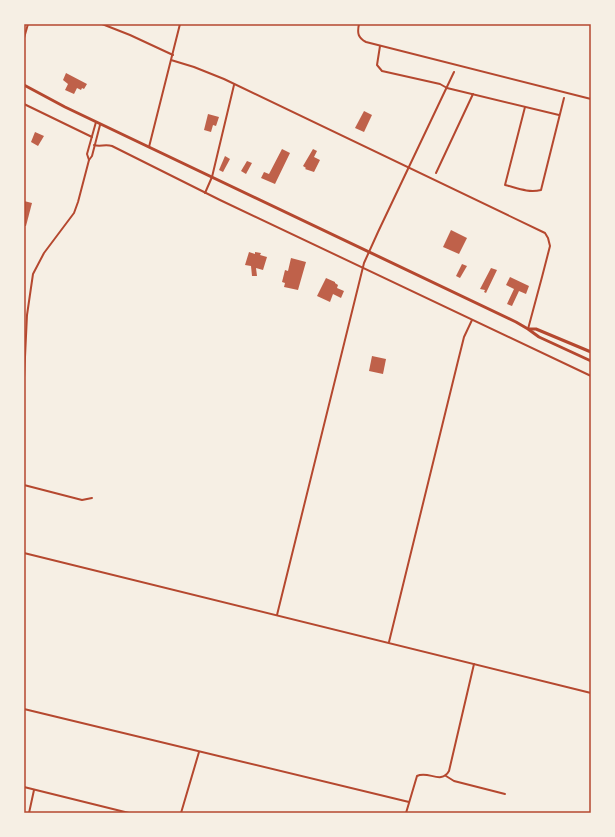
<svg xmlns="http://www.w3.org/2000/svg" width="615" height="837" viewBox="0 0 615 837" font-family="'Public Sans',sans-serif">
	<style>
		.building { fill: #bf614a }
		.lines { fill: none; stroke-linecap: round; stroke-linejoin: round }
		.minor { stroke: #b5482f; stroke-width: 2 }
		.tertiary { stroke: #b5482f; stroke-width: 2 }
		.primary { stroke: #b5482f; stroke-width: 3 }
		.neatline { fill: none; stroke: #b5482f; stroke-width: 1.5 }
	</style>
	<rect width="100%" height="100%" fill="#f6efe4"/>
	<!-- building -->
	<g class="building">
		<polygon points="66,73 87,84 84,89 82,88 81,90 77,88 74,94 65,90 68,84 63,80"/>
		<polygon points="364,111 372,115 364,132 355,128"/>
		<polygon points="208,114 219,117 216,126 213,125 211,132 204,130"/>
		<polygon points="35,132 44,136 38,146 31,142"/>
		<polygon points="282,149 290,153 275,184 261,178 264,172 269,174"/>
		<polygon points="313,149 317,151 314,157 320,160 314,172 305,169 306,168 303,166"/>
		<polygon points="225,156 230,159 223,172 219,170"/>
		<polygon points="247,161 252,163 246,174 241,171"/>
		<polygon points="24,201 32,203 26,226 24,226"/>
		<polygon points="451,230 467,238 459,254 443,247"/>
		<polygon points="249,252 255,254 255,252 261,253 260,255 267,257 263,270 256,268 257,276 252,276 251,266 245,265"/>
		<polygon points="291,258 306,262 298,290 284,287 285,283 282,282 285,270 288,271"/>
		<polygon points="462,264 467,266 460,278 456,276"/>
		<polygon points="491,268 497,270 486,293 484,292 485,290 480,289"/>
		<polygon points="510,277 529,286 526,294 519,291 512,306 507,304 514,289 506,285"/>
		<polygon points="326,278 335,282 335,283 338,285 337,288 344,291 341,298 333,294 330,302 317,296"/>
		<polygon points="372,356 386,359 383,374 369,371"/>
	</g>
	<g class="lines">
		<!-- minor -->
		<g class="minor">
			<polyline points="102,24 130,35 173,55"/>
			<path d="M 359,24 C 357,33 358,38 366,42 L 591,99"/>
			<polyline points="24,38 28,24"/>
			<polyline points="380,46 377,65 382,71 440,84 447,88 559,115"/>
			<polyline points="171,60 194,67 224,79 545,233 548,238 550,246 542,277 528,329"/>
			<polyline points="24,104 92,137"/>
			<path d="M 525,107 L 505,185 C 517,188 528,193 541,190 L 564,98"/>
			<path d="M 94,145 C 100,147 105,144 112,146 L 220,200 L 591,376"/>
			<polyline points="149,147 180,24"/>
			<polyline points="89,160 87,154 96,122"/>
			<polyline points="436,173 473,94"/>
			<polyline points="205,193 212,177 234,85"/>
			<polyline points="24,378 27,315 33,274 44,253 74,213 78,202 89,160 92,156 100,125"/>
			<polyline points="24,485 82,500 92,498"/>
			<polyline points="277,615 364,263 378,232 454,72"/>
			<polyline points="389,642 458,361 464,337 472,320"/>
			<polyline points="24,709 409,802"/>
			<polyline points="446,776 454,781 505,794"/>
			<polyline points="24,787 129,813"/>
			<polyline points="29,813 34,790"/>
			<polyline points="181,813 199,752"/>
			<path d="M 406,813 L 417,776 C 428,770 441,785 449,771 L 474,664"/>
		</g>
		<!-- tertiary -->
		<polyline class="tertiary" points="24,553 591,693"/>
		<!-- primary -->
		<g class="primary">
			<polyline points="24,85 65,107 516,322 528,329 539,337 591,361"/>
			<polyline points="529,329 536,329 591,352"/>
		</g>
	</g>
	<!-- border -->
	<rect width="615" height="837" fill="none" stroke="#f6efe4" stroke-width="50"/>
	<rect x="25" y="25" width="565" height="787" class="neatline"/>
</svg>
